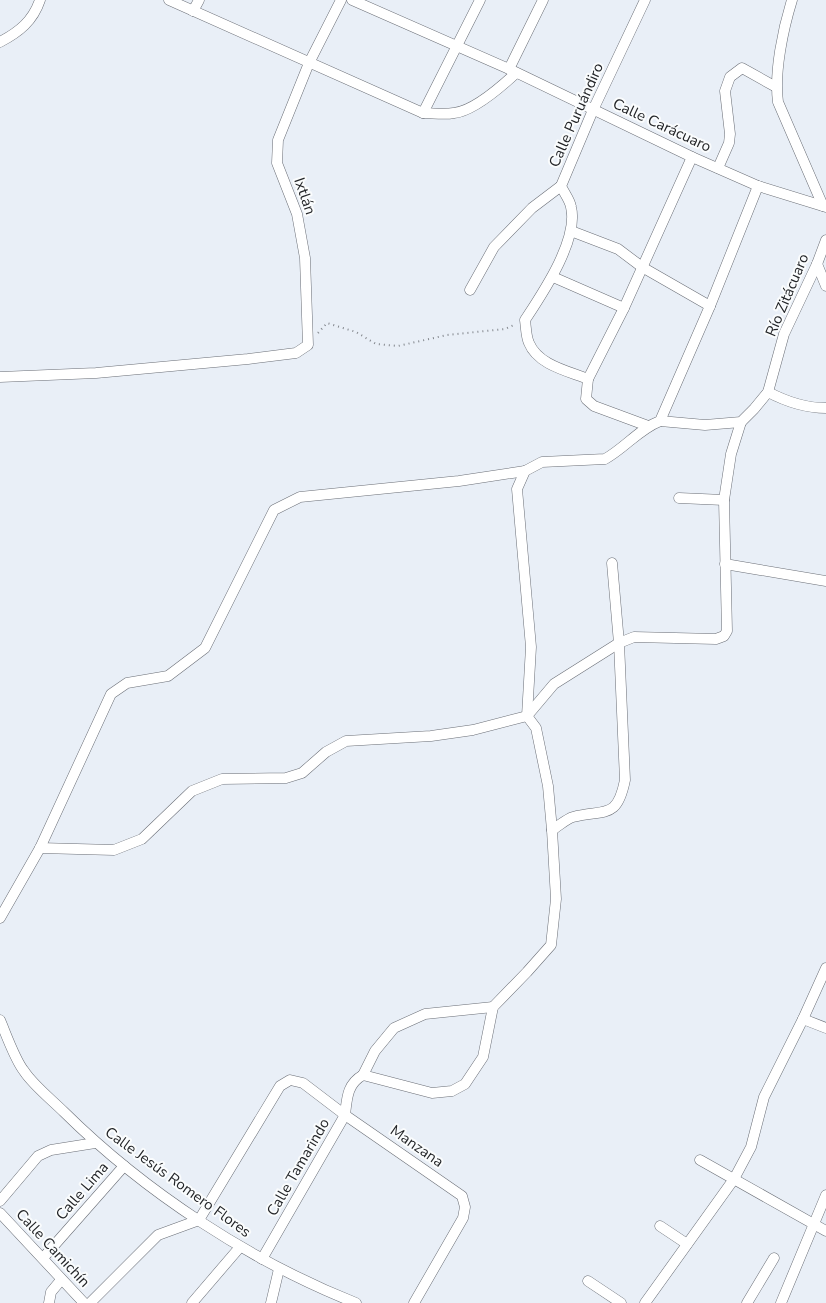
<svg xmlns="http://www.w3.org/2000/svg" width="826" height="1303" viewBox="0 0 826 1303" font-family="'Nunito Sans',sans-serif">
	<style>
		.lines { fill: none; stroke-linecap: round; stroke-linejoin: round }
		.minor-casing { stroke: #6a6e76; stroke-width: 11 }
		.path { stroke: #82868c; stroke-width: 2; stroke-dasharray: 1 4; stroke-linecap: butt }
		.minor { stroke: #fff; stroke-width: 10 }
		.labels { text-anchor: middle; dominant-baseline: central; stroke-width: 4; stroke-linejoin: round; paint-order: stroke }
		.street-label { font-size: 15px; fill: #232528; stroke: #fafcfd }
	</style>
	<rect width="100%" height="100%" fill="#e9eff7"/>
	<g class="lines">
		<defs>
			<g id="minor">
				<path d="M 169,0 L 423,113 C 433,113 444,115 454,113 C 474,111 502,86 516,73"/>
				<polyline points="352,0 509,69 692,157 758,186 826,207"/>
				<path d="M 645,0 L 593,110 L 561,186 C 564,193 570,200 571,207 C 579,240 542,294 525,320 C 526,327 526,337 529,343 C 538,365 568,371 588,379 L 586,399 L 594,406 L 648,426"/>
				<path d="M 792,0 C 783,29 774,72 778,102 L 823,206"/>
				<polyline points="193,11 199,0"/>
				<path d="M 0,42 C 19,32 33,21 40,0"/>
				<polyline points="509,69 543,0"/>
				<polyline points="423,113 480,0"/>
				<polyline points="718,168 729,143 730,134 725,91 730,77 742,68 776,87"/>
				<polyline points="571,231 618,249 642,267 710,306"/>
				<polyline points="817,264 826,286"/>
				<polyline points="553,277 624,308"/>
				<polyline points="470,290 494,247 532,208 561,186"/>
				<polyline points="0,377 96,373 248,359 296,353 308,345 305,258 297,214 277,163 278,140 309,63 341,0"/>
				<polyline points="588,379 624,308 692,157"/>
				<path d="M 768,392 C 787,402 805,408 826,408"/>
				<polyline points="660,421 705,425 741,422 754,409 768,392 784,334 817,264 826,240"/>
				<polyline points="679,498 724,500"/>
				<polyline points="725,564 826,581"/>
				<path d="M 552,830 C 559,826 566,819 573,817 C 605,809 617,820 625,780 L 619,643 L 612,563"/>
				<polyline points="40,848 114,850 142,839 192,791 222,779 286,778 302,773 326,752 346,741 431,736 473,730 527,716 554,684 619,643 634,637 716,639 724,636 727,631 724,500 731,454 741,422"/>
				<polyline points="0,918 40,848 111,694 127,683 168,676 205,648 274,510 300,497 459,481 525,471"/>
				<polyline points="803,1019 826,1028"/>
				<path d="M 0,1020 C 6,1034 15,1060 24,1071 C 33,1085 52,1100 64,1112 C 145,1192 250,1261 356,1303"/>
				<polyline points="363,1075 375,1051 394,1028 425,1014 493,1007"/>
				<polyline points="700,1160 826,1231"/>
				<polyline points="0,1201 38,1156 51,1150 95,1143"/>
				<polyline points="0,1213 84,1303"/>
				<polyline points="660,1226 687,1244"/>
				<polyline points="43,1258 124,1166"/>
				<path d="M 262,1259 L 345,1115 C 347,1098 347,1084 363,1075 L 432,1093 L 452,1091 L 465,1084 L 483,1057 L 493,1007 L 527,972 L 551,945 L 556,899 L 552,830 L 548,786 L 536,728 L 527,716 L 531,647 L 517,489 L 525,471 L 542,462 L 605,459 C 625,448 639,429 660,421 L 710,306 L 758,186"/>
				<polyline points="588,1281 621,1303"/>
				<polyline points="49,1303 51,1292 61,1280"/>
				<polyline points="90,1303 158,1235 199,1220 280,1086 290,1080 303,1083 345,1115 462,1196 465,1207 463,1218 414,1303"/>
				<polyline points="192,1303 240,1247"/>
				<polyline points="271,1303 279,1269"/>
				<polyline points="645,1303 734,1179 751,1147 764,1097 803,1019 826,968"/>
				<polyline points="747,1303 774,1258"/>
				<polyline points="781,1303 826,1195"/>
			</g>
		</defs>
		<!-- minor casing -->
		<use href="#minor" class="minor-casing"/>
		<!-- path -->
		<polyline class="path" points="318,333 327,323 356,332 376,344 398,346 447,335 505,329 516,324"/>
		<!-- minor -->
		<use href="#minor" class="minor"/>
	</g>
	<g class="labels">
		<!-- street labels -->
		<g class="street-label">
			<text transform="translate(576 115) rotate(-66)">Calle Puruándiro</text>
			<text transform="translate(662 125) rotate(25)">Calle Carácuaro</text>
			<text transform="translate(305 196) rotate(71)">Ixtlán</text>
			<text transform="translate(787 295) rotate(-67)">Río Zitácuaro</text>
			<text transform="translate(417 1146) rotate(35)">Manzana</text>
			<text transform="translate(298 1167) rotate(-60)">Calle Tamarindo</text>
			<text transform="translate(178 1182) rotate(36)">Calle Jesús Romero Flores</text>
			<text transform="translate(82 1191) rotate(-49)">Calle Lima</text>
			<text transform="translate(53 1248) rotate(47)">Calle Camichín</text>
		</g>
	</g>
</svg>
